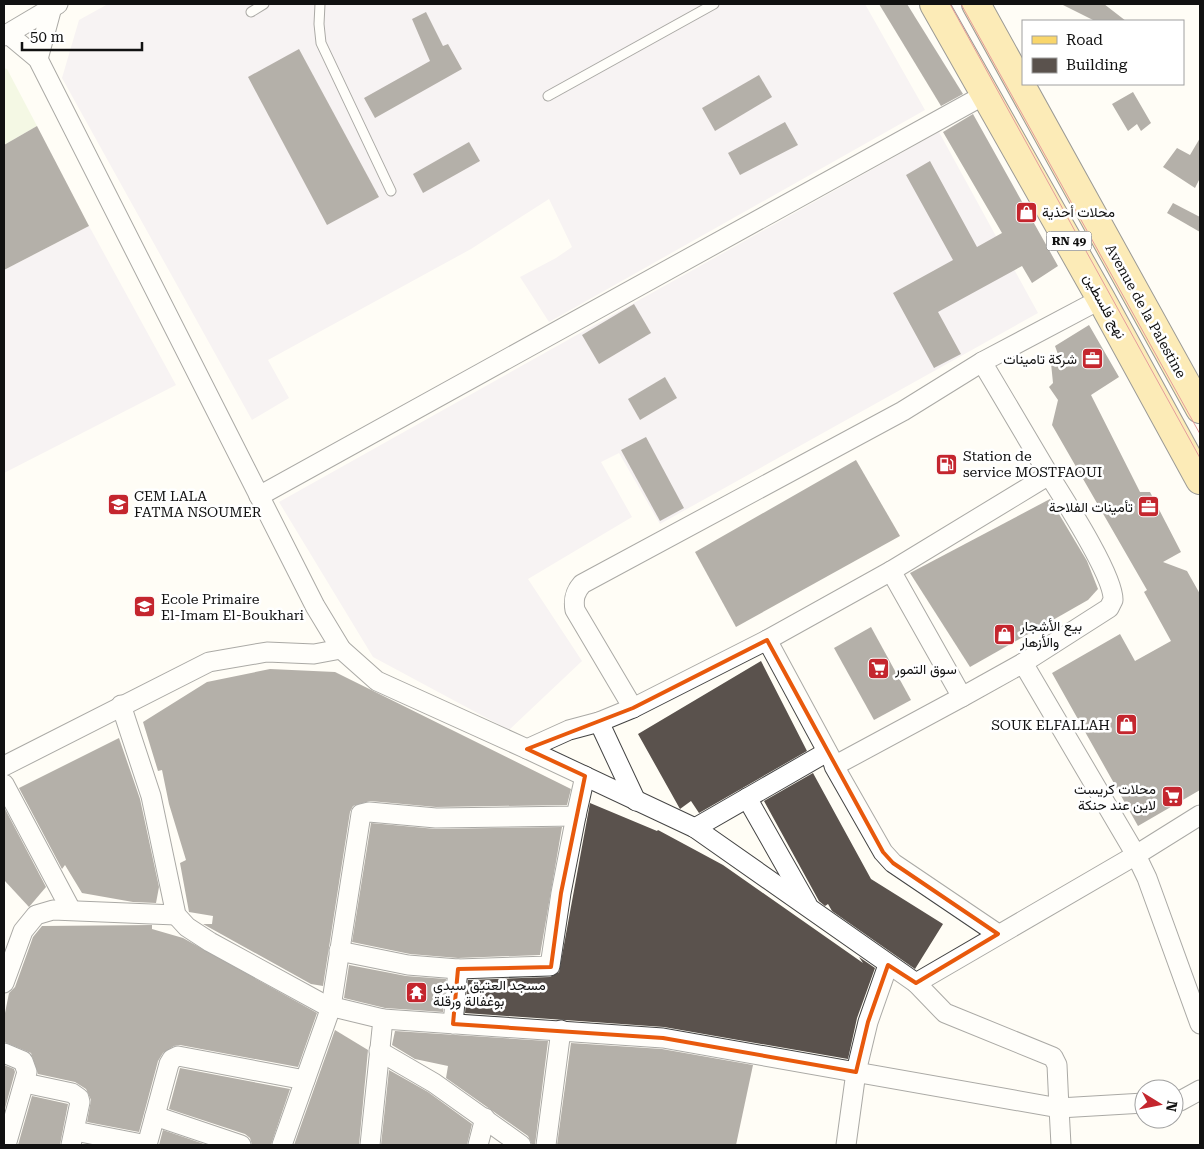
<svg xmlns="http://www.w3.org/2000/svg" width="1204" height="1149" viewBox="0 0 1204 1149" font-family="'Roboto Serif',Vazirmatn,serif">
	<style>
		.industrial { fill: #eee6ef }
		.pitch { fill: #e6f2cf }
		.building { fill: #5a524d }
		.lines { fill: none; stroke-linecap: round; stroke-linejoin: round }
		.lane-casing { stroke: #444; stroke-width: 11 }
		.street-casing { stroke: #444; stroke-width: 21 }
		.primary-casing { stroke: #222; stroke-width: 30 }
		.lane { stroke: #fff; stroke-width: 9 }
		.street { stroke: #fff; stroke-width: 19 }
		.primary { stroke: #f9d66b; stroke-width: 28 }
		.tram { stroke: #c4262e; stroke-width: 1 }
		.marked { fill: none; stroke: #e8590c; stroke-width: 4; stroke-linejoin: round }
		.labels { text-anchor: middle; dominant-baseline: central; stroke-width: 5; stroke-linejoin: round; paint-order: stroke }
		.shield { fill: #fff; stroke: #585858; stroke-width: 1 }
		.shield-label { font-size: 12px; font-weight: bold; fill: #111 }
		.poi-label { font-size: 14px; fill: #111; stroke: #fff; text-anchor: start }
		.street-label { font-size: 14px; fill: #111; stroke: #fff }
	</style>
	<rect width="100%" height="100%" fill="#fffdf5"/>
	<!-- industrial -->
	<g class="industrial">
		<polygon points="108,4 865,4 925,110 549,322 520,277 556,258 572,247 549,199 471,249 268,360 289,398 252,420 62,78 79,20"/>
		<polygon points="939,132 1038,313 660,524 619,453 601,462 632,517 528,579 582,661 509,730 373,657 279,502"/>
		<polygon points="89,226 176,385 4,473 4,270"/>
	</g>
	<!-- pitch -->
	<polygon class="pitch" points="4,68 7,69 37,126 4,145"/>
	<!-- building -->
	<g class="building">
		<polygon points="879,4 907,4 963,94 941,106"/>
		<polygon points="1061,4 1104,4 1126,21 1095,21"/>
		<polygon points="426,12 443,46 448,44 462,69 375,118 364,98 430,61 412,19"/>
		<polygon points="299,49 379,197 327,225 248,77"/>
		<polygon points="759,75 772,97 715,131 702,108"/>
		<polygon points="1133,92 1151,123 1141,131 1137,124 1128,131 1112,104"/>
		<polygon points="973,114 1058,266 1032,283 1022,266 938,312 961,354 934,368 893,293 953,260 906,175 930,161 977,247 1002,233 943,132"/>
		<polygon points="785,122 798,145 740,175 728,153"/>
		<polygon points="37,126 89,226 4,270 4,145"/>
		<polygon points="1200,138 1200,178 1195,188 1163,167 1177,148 1190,155"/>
		<polygon points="469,142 480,161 423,193 413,174"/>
		<polygon points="1173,203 1200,217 1200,232 1167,213"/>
		<polygon points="634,304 651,333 599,364 582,335"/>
		<polygon points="1089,325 1119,377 1091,395 1140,492 1150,492 1181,552 1163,562 1187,571 1200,594 1200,790 1138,826 1052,673 1120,634 1135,661 1171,641 1144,592 1147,590 1052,425 1058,400 1049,387 1053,383 1051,363 1059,357 1055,346"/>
		<polygon points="665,377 677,398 640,420 628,399"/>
		<polygon points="646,437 684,508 660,521 621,450"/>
		<polygon points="856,460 900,536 736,627 695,552"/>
		<polygon points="1050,499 1087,561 1098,589 1088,600 970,667 910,573"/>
		<polygon points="871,627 911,700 874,720 834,648"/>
		<polygon points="761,661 807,751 699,813 691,801 680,809 638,734"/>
		<polygon points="270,669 335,672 571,789 567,805 436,807 370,801 353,806 350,812 323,986 311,984 203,924 212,924 213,916 189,912 180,863 186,860 169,804 162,770 158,771 143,722 207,682"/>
		<polygon points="119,738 140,799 159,887 156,903 133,902 82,893 65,865 62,869 19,788"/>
		<polygon points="813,773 871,879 943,924 915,969 832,911 828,904 825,906 819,901 764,801"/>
		<polygon points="590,803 657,831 658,830 723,865 863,963 859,957 875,968 857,1018 848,1059 664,1027 465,1013 468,980 550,977 559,972"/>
		<polygon points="4,807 46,887 29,907 4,880"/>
		<polygon points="371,823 436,829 562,827 540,955 458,958 410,954 352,942"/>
		<polygon points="152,925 152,929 183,938 317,1013 298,1067 180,1045 174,1046 163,1053 158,1061 139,1132 87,1122 91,1100 86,1089 75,1082 38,1074 31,1053 4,1042 4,1018 9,993 15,987 33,937 42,926"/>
		<polygon points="349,965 406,976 446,979 443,1012 385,1008 344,998"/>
		<polygon points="335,1030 368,1050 359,1145 294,1145"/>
		<polygon points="395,1031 548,1041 535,1145 532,1145 528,1136 446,1078 448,1066 415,1059 392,1045"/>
		<polygon points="571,1043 662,1049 753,1065 736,1145 557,1145"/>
		<polygon points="4,1065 14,1069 15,1072 4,1112"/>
		<polygon points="180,1068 290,1089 271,1145 252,1145 250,1138 245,1134 169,1109"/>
		<polygon points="389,1070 428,1092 472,1124 467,1145 381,1145"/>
		<polygon points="32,1096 68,1104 60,1145 18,1145"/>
		<polygon points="163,1130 207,1145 159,1145"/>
	</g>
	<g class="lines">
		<defs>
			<g id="lane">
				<polyline points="320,4 319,24 321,43 391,191"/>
				<polyline points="251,12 264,4"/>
				<polyline points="548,96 714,4"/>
			</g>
			<g id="street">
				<polyline points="8,34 38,59 315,606 341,649 377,681 527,749 569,730 599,722 633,708 767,640 891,571 962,697 1023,663 1136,855 1147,878 1200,1024"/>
				<polyline points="4,36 58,4"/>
				<polyline points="38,59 52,7"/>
				<polyline points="1049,475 982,362 1101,299"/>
				<polyline points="259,496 986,94"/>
				<path d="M 891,571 L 1049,475 C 1064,499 1114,576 1113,600 L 1109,608 L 1023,663"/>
				<polyline points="767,640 833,762"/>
				<polyline points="962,697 834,766 883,852 893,863 998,934"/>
				<polyline points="121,705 151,796 176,915 187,927 210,942 325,1005 383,1019 370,1145"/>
				<path d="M 633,708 L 575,610 C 573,599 575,592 582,584 L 903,411 L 982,362"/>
				<polyline points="599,722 636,801"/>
				<polyline points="527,749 695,828 916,983 1136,855 1200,815"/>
				<polyline points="4,766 209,662 267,652 314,654 341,649"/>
				<polyline points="4,784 71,910"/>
				<polyline points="747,798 807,904"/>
				<polyline points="695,828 827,752"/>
				<polyline points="339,951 408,965 458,969 453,1024"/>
				<polyline points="458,969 550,966 561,893 576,816"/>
				<polyline points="4,983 23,931 36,915 53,910 176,915"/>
				<polyline points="916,983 945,1013 1053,1057 1057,1065 1059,1108 1144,1103"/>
				<polyline points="383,1019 663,1038 1059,1108 1061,1145"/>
				<polyline points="379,1051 434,1083 521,1145"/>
				<polyline points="4,1053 23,1061 27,1072 6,1145"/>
				<polyline points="25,1083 72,1093 79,1098 80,1102 71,1145"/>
				<polyline points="1174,1101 1180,1101 1200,1090"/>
				<polyline points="155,1116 241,1145"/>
				<polyline points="75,1131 147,1145"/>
				<polyline points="147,1145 169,1064 172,1059 178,1056 305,1080"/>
				<polyline points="282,1145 331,1007 361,814 369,812 436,818 576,816 585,776"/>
				<polyline points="478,1145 485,1118"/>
				<polyline points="546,1145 561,1030"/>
				<polyline points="846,1145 856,1072 868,1022 888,965"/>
			</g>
			<g id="primary">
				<polyline points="934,4 1101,299 1200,480"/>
				<polyline points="976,4 1200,409"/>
			</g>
		</defs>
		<!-- lane casing -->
		<use href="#lane" class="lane-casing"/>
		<!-- street casing -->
		<use href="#street" class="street-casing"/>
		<!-- primary casing -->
		<use href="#primary" class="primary-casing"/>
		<!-- lane -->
		<use href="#lane" class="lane"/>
		<!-- street -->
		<use href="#street" class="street"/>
		<!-- primary -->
		<use href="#primary" class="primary"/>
		<!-- tram -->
		<g class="tram">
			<polyline points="950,4 1200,458"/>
			<polyline points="961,4 1200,434"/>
		</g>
	</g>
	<!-- marked area -->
	<path d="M0 0H1204V1149H0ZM 767,640 L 883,852 L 893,863 L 998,934 L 916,983 L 888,965 L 868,1022 L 856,1072 L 663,1038 L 453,1024 L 458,969 L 551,967 L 561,893 L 585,776 L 527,749 L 633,708 Z" fill="#fffdf5" fill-opacity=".55" fill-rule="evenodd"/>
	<path class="marked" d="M 767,640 L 883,852 L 893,863 L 998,934 L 916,983 L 888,965 L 868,1022 L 856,1072 L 663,1038 L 453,1024 L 458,969 L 551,967 L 561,893 L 585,776 L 527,749 L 633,708 Z"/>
	<!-- icons -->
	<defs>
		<symbol id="shop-square" viewBox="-11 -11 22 22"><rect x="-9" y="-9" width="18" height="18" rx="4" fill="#c4262e" stroke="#fff"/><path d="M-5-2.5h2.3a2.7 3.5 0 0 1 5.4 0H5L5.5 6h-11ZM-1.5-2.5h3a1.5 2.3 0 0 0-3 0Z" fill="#fff"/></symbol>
		<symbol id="office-square" viewBox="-11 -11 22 22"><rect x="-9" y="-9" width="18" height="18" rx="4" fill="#c4262e" stroke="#fff"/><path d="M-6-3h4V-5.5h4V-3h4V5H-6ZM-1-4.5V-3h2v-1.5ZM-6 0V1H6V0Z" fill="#fff"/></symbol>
		<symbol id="fuel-square" viewBox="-11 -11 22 22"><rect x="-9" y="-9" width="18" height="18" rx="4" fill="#c4262e" stroke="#fff"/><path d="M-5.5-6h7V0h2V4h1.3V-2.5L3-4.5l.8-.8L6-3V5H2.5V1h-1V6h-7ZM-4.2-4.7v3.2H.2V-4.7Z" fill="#fff"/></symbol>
		<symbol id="school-square" viewBox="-11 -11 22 22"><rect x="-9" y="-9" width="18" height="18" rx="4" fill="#c4262e" stroke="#fff"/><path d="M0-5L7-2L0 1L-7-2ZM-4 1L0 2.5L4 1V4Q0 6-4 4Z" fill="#fff"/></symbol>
		<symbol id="supermarket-square" viewBox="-11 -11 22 22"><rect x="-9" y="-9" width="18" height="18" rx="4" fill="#c4262e" stroke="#fff"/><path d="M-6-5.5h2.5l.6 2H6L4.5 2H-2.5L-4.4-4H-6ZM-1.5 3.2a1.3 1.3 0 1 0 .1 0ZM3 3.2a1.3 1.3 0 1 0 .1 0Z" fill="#fff"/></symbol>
		<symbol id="temple-square" viewBox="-11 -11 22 22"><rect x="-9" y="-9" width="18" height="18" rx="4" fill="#c4262e" stroke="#fff"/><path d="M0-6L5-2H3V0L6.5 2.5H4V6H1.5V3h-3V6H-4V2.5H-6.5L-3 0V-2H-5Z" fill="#fff"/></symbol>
	</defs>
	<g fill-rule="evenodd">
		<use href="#shop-square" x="1014" y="200" width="25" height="25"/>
		<use href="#office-square" x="1080" y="346" width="25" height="25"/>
		<use href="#fuel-square" x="934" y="452" width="25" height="25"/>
		<use href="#school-square" x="106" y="492" width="25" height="25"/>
		<use href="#office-square" x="1136" y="494" width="25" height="25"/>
		<use href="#school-square" x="132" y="594" width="25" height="25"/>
		<use href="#shop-square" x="992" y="622" width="25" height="25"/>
		<use href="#supermarket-square" x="866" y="656" width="25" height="25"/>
		<use href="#shop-square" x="1114" y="712" width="25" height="25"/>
		<use href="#supermarket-square" x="1160" y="784" width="25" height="25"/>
		<use href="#temple-square" x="404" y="980" width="25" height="25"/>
	</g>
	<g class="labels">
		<!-- shield labels -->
		<rect class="shield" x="1046.5" y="231.5" width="45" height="19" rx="4"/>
		<g class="shield-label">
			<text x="1069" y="241">RN 49</text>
		</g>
		<!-- poi labels -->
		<g class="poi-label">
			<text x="1042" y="212">محلات أحذية</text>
			<text x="1077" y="359" text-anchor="end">شركة تامينات</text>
			<text x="963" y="456">Station de<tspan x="963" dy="16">service MOSTFAOUI</tspan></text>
			<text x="134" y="496">CEM LALA<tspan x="134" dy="16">FATMA NSOUMER</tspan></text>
			<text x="1133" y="507" text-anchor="end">تأمينات الفلاحة</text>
			<text x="161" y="599">Ecole Primaire<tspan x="161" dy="16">El-Imam El-Boukhari</tspan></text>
			<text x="1020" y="626">بيع الأشجار<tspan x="1020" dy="16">والأزهار</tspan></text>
			<text x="895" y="669">سوق التمور</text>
			<text x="1110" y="725" text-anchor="end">SOUK ELFALLAH</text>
			<text x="1156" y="789" text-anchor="end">محلات كريست<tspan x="1156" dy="16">لاين عند حنكة</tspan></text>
			<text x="433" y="985">مسجد العتيق سبدي<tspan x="433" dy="16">بوغفالة ورقلة</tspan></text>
		</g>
		<!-- street labels -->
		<g class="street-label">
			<text transform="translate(1105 306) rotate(61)">نهج فلسطين</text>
			<text transform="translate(1146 311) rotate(61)">Avenue de la Palestine</text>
		</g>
	</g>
	<!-- border -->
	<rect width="1204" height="1149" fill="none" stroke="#111111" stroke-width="10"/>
	<!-- legend -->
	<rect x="1022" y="20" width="162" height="65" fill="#ffffff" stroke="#a0a0a0"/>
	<rect x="1032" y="36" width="25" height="8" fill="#f9d66b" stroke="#a0a0a0"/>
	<text x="1066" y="45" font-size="15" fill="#111111">Road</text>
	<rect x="1032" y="58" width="25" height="15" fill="#5a524d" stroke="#a0a0a0"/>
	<text x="1066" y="70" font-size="15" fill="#111111">Building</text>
	<!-- north arrow -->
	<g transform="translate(1159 1104) rotate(100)"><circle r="24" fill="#ffffff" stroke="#a0a0a0"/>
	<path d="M0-4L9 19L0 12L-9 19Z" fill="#c4262e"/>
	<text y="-8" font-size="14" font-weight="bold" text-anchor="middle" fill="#111111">N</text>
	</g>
	<!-- scale -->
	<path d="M22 42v8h120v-8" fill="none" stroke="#111111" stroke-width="2.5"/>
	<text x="30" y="42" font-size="15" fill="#111111" stroke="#ffffff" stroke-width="4" paint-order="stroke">50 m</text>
</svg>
